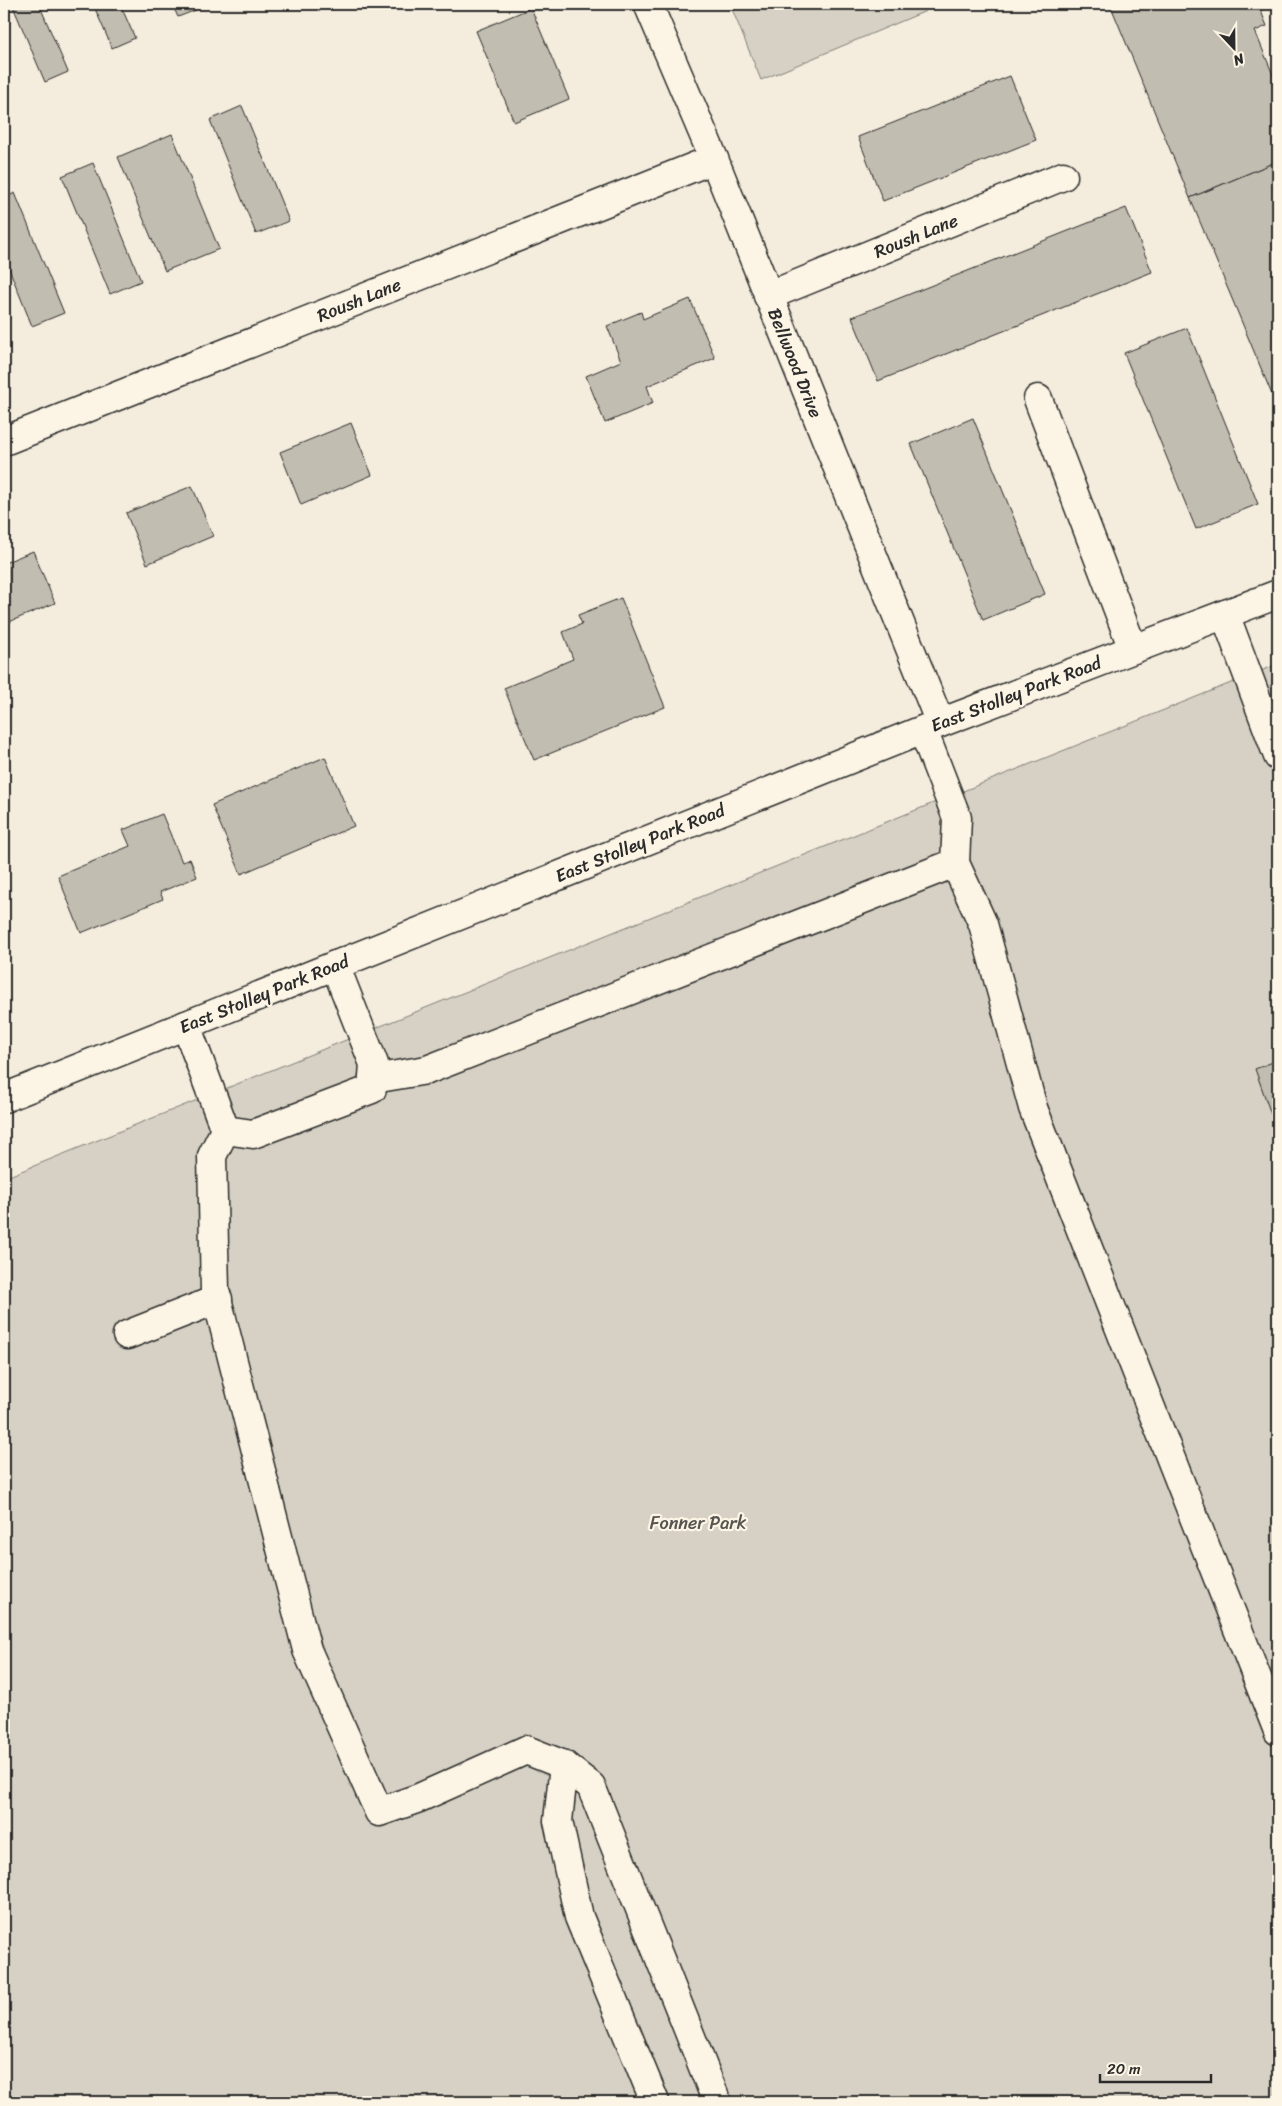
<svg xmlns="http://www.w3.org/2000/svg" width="1282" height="2106" viewBox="0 0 1282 2106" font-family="Sriracha,sans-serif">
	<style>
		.green { fill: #d6d1c4; stroke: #807e78 }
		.building { fill: #c2bdb1; stroke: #2b2b2b }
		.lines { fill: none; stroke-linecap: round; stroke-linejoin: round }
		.minor-casing { stroke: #2b2b2b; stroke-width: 31 }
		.minor { stroke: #fcf5e5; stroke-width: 28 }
		.labels { text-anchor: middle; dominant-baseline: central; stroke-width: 4.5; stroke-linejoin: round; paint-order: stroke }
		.street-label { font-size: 18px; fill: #2b2b2b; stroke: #fcf5e5 }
		.park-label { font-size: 18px; fill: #565451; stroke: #fcf5e5 }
	</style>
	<rect width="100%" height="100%" fill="#f4edde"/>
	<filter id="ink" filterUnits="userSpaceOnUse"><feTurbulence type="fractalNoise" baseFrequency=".02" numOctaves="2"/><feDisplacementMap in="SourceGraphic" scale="10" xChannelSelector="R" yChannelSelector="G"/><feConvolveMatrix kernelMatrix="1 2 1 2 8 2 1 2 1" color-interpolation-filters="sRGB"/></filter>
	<g filter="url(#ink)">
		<!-- green -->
		<g class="green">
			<polygon points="730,4 923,4 926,11 761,80"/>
			<polygon points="1278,664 1278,2102 4,2102 4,1178"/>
		</g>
		<!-- building -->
		<g class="building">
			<polygon points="12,4 39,4 68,72 45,82"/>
			<polygon points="93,4 120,4 135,38 112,48"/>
			<polygon points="172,4 199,4 201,8 178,17"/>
			<polygon points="1110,4 1258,4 1267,26 1255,31 1278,87 1278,161 1190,198"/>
			<polygon points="531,8 569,99 514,122 476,31"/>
			<polygon points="1010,76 1036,140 883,201 858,137"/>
			<polygon points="242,106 289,221 256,234 210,120"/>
			<polygon points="172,134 219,249 165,271 118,157"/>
			<polygon points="1278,161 1278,409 1190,198"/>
			<polygon points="93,163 141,281 110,294 62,176"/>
			<polygon points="15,193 64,313 32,326 4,256 4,198"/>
			<polygon points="1126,208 1152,272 878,381 852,317"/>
			<polygon points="690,299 715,358 647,386 653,403 605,423 586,376 621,361 607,326 641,312 643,319"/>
			<polygon points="1187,328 1258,504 1196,529 1124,353"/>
			<polygon points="973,418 1045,594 983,620 911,444"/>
			<polygon points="351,423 372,475 301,505 280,452"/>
			<polygon points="192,486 213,536 147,564 126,513"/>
			<polygon points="33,551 55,603 4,624 4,563"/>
			<polygon points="621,598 665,707 534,760 504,688 573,659 563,632 582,624 578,615"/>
			<polygon points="325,757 354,826 241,874 212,805"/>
			<polygon points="162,814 182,862 190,859 197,877 160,892 163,899 81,933 58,876 130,846 123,830"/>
			<polygon points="1278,1060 1278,1134 1255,1069"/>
		</g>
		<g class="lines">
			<defs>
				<g id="minor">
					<polyline points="648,4 714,159 940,723"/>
					<polyline points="768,296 1063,176"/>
					<polyline points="1038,399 1133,649"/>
					<polyline points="4,441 714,159"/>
					<polyline points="1225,614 1278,756"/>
					<polyline points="955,863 983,924 1033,1108 1278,1731"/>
					<polyline points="186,1025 225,1130 212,1156 215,1291 307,1650 379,1812 419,1798 526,1750 564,1765 591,1786 717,2102"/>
					<polyline points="373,1079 427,1070 955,863 957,818 923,730"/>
					<polyline points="4,1098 940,723 1278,594"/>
					<polyline points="225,1130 253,1134 372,1089 374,1064 335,965"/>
					<polyline points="127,1335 218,1299"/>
					<polyline points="564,1765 558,1821 579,1917 655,2102"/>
				</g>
			</defs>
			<!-- minor casing -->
			<use href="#minor" class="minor-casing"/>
			<!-- minor -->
			<use href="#minor" class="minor"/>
		</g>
	</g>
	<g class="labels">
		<!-- street labels -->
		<g class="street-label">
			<text transform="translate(916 236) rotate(-22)">Roush Lane</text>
			<text transform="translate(359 300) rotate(-22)">Roush Lane</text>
			<text transform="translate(795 363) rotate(68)">Bellwood Drive</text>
			<text transform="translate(1016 694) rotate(-21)">East Stolley Park Road</text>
			<text transform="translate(640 843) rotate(-22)">East Stolley Park Road</text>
			<text transform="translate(264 994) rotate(-22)">East Stolley Park Road</text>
		</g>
		<!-- park labels -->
		<g class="park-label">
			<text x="698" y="1523">Fonner Park</text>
		</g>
	</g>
	<!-- margin -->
	<rect width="1282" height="2106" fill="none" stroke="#fcf5e5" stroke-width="20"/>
	<rect x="10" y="10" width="1262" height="2086" fill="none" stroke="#2b2b2b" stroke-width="2" filter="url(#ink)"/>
	<!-- north arrow -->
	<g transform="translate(1234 48) rotate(158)" stroke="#fcf5e5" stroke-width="4" paint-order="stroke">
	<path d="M0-4L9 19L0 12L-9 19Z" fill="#2b2b2b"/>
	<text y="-8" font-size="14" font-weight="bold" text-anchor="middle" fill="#2b2b2b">N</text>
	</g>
	<!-- scale -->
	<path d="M1100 2074v8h111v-8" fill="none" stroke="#2b2b2b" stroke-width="2.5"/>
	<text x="1107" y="2074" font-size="15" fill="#2b2b2b" stroke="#fcf5e5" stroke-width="4" paint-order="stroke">20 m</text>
</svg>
